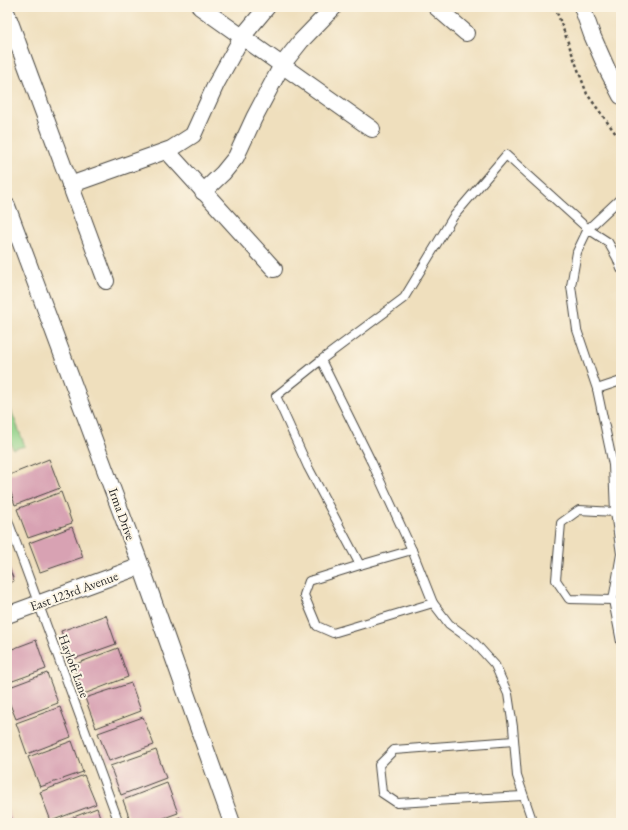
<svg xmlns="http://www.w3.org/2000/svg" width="628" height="830" viewBox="0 0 628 830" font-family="'EB Garamond',serif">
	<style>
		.green { fill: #92d289; stroke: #5e7e5a }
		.building { fill: #d8a2b3 }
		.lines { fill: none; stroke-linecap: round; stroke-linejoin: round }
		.lane-casing { stroke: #484641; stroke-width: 10 }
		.street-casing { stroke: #484641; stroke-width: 18 }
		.path { stroke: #484641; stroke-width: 2.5; stroke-dasharray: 3 3; stroke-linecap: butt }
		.lane { stroke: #fff; stroke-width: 8 }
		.street { stroke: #fff; stroke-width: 16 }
		.labels { text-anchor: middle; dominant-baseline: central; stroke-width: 4; stroke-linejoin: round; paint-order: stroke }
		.street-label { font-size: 13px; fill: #2b2b2b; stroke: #fcf5e5 }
	</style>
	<rect width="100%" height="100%" fill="#fcf5e5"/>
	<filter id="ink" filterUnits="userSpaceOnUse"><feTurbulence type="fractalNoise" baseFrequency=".025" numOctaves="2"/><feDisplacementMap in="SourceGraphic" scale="8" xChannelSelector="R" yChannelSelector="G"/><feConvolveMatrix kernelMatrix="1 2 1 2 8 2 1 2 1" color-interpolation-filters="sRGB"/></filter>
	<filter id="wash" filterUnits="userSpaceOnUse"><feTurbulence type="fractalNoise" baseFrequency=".012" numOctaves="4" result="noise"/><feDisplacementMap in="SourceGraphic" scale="16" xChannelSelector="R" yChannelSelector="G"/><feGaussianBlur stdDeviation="0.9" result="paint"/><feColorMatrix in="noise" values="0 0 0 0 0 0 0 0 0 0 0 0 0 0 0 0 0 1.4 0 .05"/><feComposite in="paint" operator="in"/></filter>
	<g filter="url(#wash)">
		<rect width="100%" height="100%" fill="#efdfbd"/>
		<!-- green -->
		<polygon class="green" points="7,405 9,405 25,446 13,449 7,433"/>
		<g id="blocks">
			<!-- building -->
			<g class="building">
				<polygon points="49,459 60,488 15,505 7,481 7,476"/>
				<polygon points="61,492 72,523 28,538 17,509"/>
				<polygon points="72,527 83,557 40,572 29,543"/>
				<polygon points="7,561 14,581 7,584"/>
				<polygon points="106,615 116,644 71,660 61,631"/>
				<polygon points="36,640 46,669 7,683 7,651"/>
				<polygon points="118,648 128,677 84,694 73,665"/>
				<polygon points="47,673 58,703 16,719 7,697 7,688"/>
				<polygon points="131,683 141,711 96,728 85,698"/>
				<polygon points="60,707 71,737 27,754 16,723"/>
				<polygon points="143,717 154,745 109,761 98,733"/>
				<polygon points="72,741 83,772 40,787 28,757"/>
				<polygon points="156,750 166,778 121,795 110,766"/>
				<polygon points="84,775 96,804 51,821 40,792"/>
				<polygon points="167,783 178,813 150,823 131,823 123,800"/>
				<polygon points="7,807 13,823 7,823"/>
				<polygon points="97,808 102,823 58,823"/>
				<polygon points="180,817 182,823 164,823"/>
			</g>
		</g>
	</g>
	<g filter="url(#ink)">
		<use href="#blocks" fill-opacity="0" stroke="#484641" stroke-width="1"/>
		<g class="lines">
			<defs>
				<g id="lane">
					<polyline points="621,269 617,258 608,242 588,229 577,252 571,286 577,330 597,389 613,465 615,512 621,554 613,600 621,642"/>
					<polyline points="321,360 372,463 412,550 433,603 333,633 317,626 304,595 309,581 360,565 308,467 276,396 321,360 404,298 453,217 506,155 588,229 621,198"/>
					<polyline points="597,389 621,381"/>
					<polyline points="7,518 119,823"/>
					<polyline points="360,565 412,550"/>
					<polyline points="613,600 569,599 556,580 561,523 579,510 615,512"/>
					<polyline points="433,603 449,624 475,643 495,665 508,694 513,727 517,776 533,823"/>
					<polyline points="514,741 394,750 379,765 382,793 397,803 523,796"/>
				</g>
				<g id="street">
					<polyline points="200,7 372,129"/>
					<polyline points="436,7 466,33"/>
					<polyline points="582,7 592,35 607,69 621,96"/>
					<polyline points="7,14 106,281"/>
					<polyline points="167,151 274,269"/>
					<polyline points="70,185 171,149 193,135 216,84 242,37 267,7"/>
					<polyline points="203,192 223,173 236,157 254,118 282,65 301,41 334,7"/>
					<polyline points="7,206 141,566 232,823"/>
					<polyline points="7,615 141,566"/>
				</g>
			</defs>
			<!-- lane casing -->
			<use href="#lane" class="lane-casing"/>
			<!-- street casing -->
			<use href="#street" class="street-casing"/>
			<!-- path -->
			<polyline class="path" points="555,7 587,94 621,141"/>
			<!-- lane -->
			<use href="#lane" class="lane"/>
			<!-- street -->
			<use href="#street" class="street"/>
		</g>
	</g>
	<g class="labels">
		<!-- street labels -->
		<g class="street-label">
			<text transform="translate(122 514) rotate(70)">Irma Drive</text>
			<text transform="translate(74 591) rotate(-20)">East 123rd Avenue</text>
			<text transform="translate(74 666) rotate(70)">Hayloft Lane</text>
		</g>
	</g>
	<!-- margin -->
	<rect width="628" height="830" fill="none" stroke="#fcf5e5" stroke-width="24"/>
</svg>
